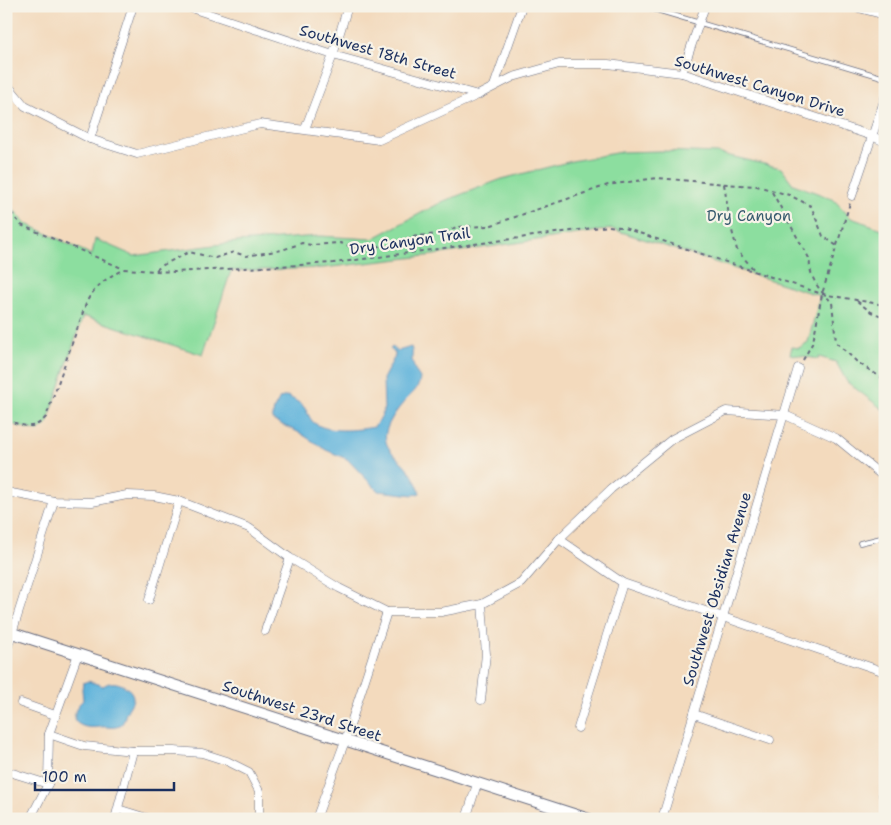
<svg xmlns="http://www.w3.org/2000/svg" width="891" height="825" viewBox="0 0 891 825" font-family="'Shantell Sans',sans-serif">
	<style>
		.green { fill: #8cde9f; stroke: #54867e }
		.water { fill: #5fb3db; stroke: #3d719c }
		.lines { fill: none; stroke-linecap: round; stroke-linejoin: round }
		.lane-casing { stroke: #676b7f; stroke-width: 5.5 }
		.street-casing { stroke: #676b7f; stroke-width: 9 }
		.secondary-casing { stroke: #676b7f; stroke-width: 12 }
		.path { stroke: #676b7f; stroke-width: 2; stroke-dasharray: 4 4; stroke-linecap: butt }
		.lane { stroke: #fff; stroke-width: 4 }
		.street { stroke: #fff; stroke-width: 8 }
		.secondary { stroke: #fff; stroke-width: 10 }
		.labels { text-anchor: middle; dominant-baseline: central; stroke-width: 4.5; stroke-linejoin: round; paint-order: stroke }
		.street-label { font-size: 15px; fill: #1b2f5e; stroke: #f7f3e8 }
		.park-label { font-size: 15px; fill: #375b6e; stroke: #f7f3e8 }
	</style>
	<rect width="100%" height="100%" fill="#f7f3e8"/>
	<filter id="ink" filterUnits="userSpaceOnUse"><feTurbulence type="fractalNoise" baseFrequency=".02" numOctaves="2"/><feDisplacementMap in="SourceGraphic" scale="10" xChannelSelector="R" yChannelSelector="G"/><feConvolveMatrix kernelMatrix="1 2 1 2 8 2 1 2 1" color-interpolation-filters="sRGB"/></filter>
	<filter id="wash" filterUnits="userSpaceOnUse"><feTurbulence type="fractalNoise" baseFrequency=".0096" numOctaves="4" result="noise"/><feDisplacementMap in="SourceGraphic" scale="20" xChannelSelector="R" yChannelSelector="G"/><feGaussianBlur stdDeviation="1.12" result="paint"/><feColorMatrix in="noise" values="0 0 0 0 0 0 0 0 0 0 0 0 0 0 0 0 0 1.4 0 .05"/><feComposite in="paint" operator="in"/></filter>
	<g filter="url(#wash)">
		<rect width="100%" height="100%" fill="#f3dabd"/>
		<!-- green -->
		<polygon class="green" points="661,151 717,153 781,168 793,184 833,199 851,218 885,230 885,411 847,382 836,362 819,357 818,359 790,354 792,347 799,348 808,342 820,296 612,229 434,255 323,268 231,271 203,355 83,316 47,424 38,431 6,423 6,201 25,223 92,255 95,239 134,256 237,242 319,236 372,239 444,201 502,179 572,161 621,152"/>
		<!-- water -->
		<g class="water">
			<path d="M 392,347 L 398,351 L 411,347 C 413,352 412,354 412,359 C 413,367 416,372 420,378 C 419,389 413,392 406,400 C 399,407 392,417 388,426 C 378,449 400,456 410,472 C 414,477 418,486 420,493 L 414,495 L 378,491 L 347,459 L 326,450 L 300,433 L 272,420 L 274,409 L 280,398 L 287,396 C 293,399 299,402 304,407 C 307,411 309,417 312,421 C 325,434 358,430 374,427 L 381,417 L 384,408 L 383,379 L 395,356 L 395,353 L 390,349 Z"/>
			<path d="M 88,681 L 103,686 C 105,685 108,683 110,683 C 119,681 134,689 133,699 C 132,704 128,708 126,713 C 124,718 124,724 119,726 C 113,729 107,726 100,727 C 90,728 82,728 75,721 C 74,711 76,707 83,700 L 82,689 L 83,683 Z"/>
		</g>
	</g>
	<g filter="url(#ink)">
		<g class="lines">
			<defs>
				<g id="lane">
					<polyline points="643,6 885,78"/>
					<polyline points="860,543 885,537"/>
				</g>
				<g id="street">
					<polyline points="185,6 333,55 478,95"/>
					<polyline points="851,6 885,15"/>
					<polyline points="682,73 705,6"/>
					<polyline points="6,83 25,106 90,139 137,154 260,124 379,140 478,95 513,77 559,64 608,64 682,73 872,136 885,142"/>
					<polyline points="494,86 522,6"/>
					<polyline points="305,129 333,55 348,6"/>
					<polyline points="90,139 133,6"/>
					<polyline points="852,196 885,98"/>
					<polyline points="6,492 54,501 92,502 127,495 154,496 179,501 249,528 290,558 339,588 387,612 441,612 482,604 521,583 559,539 611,489 672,439 726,411 785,415 836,438 885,478"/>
					<polyline points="559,539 623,583 885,672"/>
					<polyline points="149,600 179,501"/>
					<polyline points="265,631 290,558"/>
					<polyline points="6,652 54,501"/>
					<polyline points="481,700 486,654 482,604"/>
					<polyline points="21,703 55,715"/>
					<polyline points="694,714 770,740"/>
					<polyline points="578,728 623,583"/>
					<polyline points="49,734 84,746 133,751 174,751 202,753 227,761 249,772 259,791 259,813 257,819"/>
					<polyline points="6,771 48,784"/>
					<polyline points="883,795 885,795"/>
					<polyline points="118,809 150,819"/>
					<polyline points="30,819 48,784 49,734 78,654"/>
					<polyline points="115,819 133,751"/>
					<polyline points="316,819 345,741 387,612"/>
					<polyline points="466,819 477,784"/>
					<polyline points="662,819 798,368"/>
				</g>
				<polyline id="secondary" points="6,631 589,819"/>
			</defs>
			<!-- lane casing -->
			<use href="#lane" class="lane-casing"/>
			<!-- street casing -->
			<use href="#street" class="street-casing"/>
			<!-- secondary casing -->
			<use href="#secondary" class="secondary-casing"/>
			<!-- path -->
			<g class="path">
				<polyline points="724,184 730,223 737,250 755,271"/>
				<path d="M 772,192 L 810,260 C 808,276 820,292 832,302 L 836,342 L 857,362 L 885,380"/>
				<polyline points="6,206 21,225 124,269 174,272 334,263 608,226 621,227 822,294 885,305"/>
				<polyline points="156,270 163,265 189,252 215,258 234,252 246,256 282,250 302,243 311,245 340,243 369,252 379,246 396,247 411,237 445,233 456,227 489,226 608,185 657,178 738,185 757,186 789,195 811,206 823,236 837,246"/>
				<polyline points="857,301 871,312 885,317"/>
				<polyline points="803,360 813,342 822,294 850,203"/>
				<path d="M 6,420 C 23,425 33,432 46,417 L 87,301 C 96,285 108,277 124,269"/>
			</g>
			<!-- lane -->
			<use href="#lane" class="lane"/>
			<!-- street -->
			<use href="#street" class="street"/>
			<!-- secondary -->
			<use href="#secondary" class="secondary"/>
		</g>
	</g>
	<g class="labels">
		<!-- street labels -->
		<g class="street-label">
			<text transform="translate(378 52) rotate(16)">Southwest 18th Street</text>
			<text transform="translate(760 86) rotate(17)">Southwest Canyon Drive</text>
			<text transform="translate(410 241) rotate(-8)">Dry Canyon Trail</text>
			<text transform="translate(717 589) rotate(-73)">Southwest Obsidian Avenue</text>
			<text transform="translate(302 711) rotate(18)">Southwest 23rd Street</text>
		</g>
		<!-- park labels -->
		<g class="park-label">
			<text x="749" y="216">Dry Canyon</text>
		</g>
	</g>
	<!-- margin -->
	<rect width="891" height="825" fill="none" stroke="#f7f3e8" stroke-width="25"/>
	<!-- scale -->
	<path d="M35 782v8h139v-8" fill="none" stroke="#1b2f5e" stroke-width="2.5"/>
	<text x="42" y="782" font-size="15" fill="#1b2f5e" stroke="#f7f3e8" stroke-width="4" paint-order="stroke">100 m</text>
</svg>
